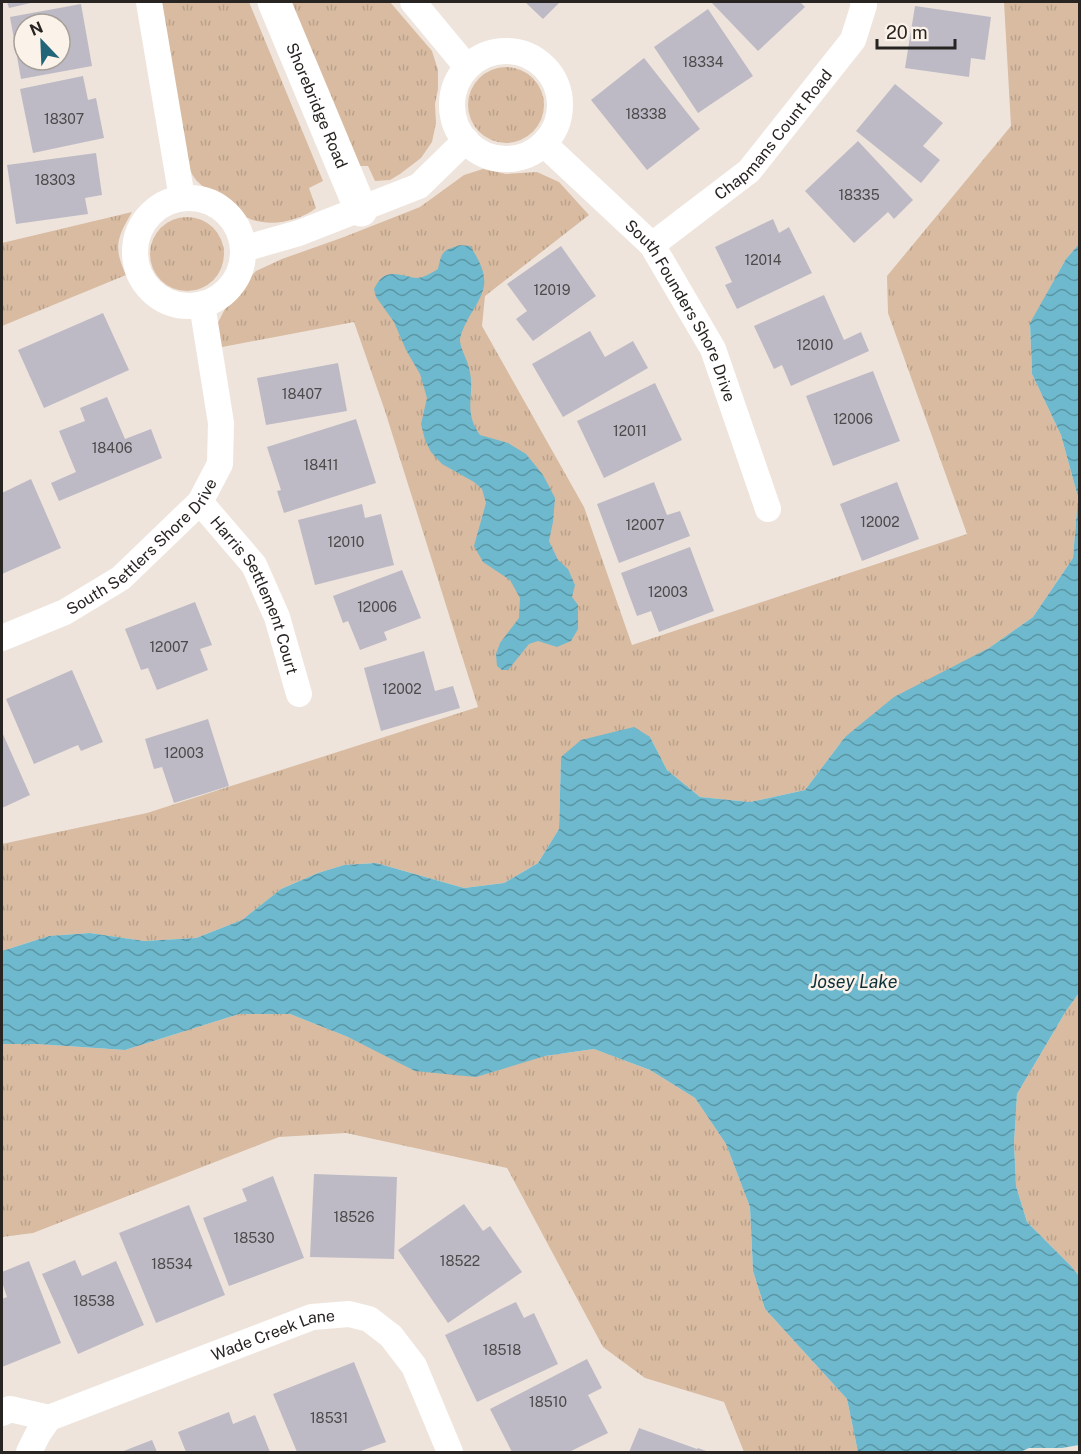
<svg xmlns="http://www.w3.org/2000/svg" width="1081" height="1454" viewBox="0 0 1081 1454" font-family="'Public Sans',sans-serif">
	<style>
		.grass { fill: url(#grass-tufts) }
		.water { fill: url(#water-waves) }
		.building { fill: #bdbac5; fill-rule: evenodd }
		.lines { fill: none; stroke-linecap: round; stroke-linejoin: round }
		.street { stroke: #fff; stroke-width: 26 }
		.secondary { stroke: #fff; stroke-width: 33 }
		.labels { text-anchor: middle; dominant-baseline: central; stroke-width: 5; stroke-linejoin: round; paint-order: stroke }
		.number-label { font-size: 14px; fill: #4c4a4a }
		.street-label { font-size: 16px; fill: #272421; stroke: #fbf2e9 }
		.water-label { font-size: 18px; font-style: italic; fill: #0c313a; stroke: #fbf2e9 }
	</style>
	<defs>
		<pattern id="grass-tufts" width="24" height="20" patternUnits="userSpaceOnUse" patternTransform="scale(1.5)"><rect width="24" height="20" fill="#d8bba1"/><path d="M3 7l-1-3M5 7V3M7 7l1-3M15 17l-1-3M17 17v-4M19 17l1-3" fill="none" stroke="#b9a18a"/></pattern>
		<pattern id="water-waves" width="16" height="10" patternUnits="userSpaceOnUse" patternTransform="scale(1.5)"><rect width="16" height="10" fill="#6eb9cd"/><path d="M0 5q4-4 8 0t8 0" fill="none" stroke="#5a96a6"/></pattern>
	</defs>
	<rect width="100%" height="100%" fill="#eee4dc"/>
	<!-- grass -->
	<g class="grass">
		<path d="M 158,2 L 249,2 L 323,181 L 309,188 L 316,208 C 297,223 259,230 239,212 C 237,210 235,208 233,206 C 220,193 199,190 191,172 C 181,154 180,130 176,110 C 170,74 164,38 158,2 Z"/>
		<polygon points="284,2 390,2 432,51 438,70 438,89 435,104 436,123 432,142 421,158 400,174 390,180 375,181 368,166 352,166"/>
		<polygon points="1004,2 1079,2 1079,244 1066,259 1030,324 1032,374 1061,435 1078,497 1073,558 1033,617 989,648 845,737 805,790 750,802 700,797 667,770 650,737 561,757 559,829 538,863 504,883 464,888 376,863 344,865 318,873 281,889 242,920 196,938 144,941 90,933 49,936 2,951 2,844 147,813 478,707 385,411 354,322 217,348 216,326 232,296 256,271 282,259 344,237 420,207 464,175 483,169 506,174 537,172 559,182 589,215 485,296 482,326 584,507 632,645 967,534 888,313 887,276 1011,126"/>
		<circle cx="506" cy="105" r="38"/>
		<path d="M 132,212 C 117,238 113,247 126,275 L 2,326 L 2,243 Z"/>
		<circle cx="187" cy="254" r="37"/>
		<polygon points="1079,993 1079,1276 1071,1266 1027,1222 1016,1186 1014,1143 1017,1094 1066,1011"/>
		<polygon points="239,1014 290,1014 348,1037 545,1056 594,1049 650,1070 695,1098 726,1144 750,1207 753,1271 765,1309 847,1399 858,1452 744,1452 724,1402 645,1378 603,1347 507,1168 346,1133 279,1137 33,1233 2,1237 2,1044 37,1044 125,1050"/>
	</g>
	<!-- water -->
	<g class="water">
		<polygon points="1079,244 1079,993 1066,1011 1017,1094 1014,1143 1016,1186 1027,1222 1071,1266 1079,1276 1079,1445 1062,1448 1029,1448 1020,1452 858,1452 847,1399 765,1309 753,1271 750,1207 726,1144 695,1098 650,1070 594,1049 545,1056 476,1077 415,1071 348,1037 290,1014 239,1014 125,1050 37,1044 2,1044 2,951 49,936 90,933 144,941 196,938 242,920 281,889 318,873 344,865 376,863 464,888 504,883 538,863 559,829 561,757 581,740 634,727 650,737 667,770 700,797 750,802 805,790 845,737 894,697 989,648 1033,617 1073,558 1078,497 1061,435 1032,374 1030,323 1066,259"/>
		<path d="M 460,245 L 470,246 C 478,258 488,275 483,290 C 480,300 473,310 468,319 C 465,325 460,334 460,341 C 461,350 467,359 469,368 C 476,394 462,410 480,435 L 508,443 L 526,454 L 543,475 L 555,498 L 553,522 L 549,541 L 558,560 L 568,569 L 575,585 L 572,597 L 578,605 L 578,629 L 571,641 L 557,647 L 538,641 L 529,644 L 508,670 L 502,670 L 497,666 L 496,654 L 500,643 L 519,618 L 520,598 L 510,580 L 483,562 L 474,546 L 486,503 L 482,489 L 474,482 L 442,464 L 431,452 L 425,440 L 421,424 L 427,398 L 420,374 L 406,350 L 394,322 L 376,297 L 374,289 C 381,276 386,272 401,275 C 406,275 411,278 416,278 C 423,278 432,273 438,269 C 442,251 442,251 460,245 Z"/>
	</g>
	<!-- building -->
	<g class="building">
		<polygon points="7,2 35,2 9,8"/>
		<polygon points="525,2 560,2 543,19"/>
		<polygon points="711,2 800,2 805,7 758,51"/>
		<path d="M 81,4 L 92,66 L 21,79 L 10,17 ZM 24,24 L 60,24 L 60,60 L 24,60 Z"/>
		<polygon points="915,6 991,17 985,60 971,58 969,77 905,68"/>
		<polygon points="708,9 753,76 698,113 654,47"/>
		<polygon points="644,58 700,129 647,170 591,100"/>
		<polygon points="83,76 88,100 96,98 104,138 33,153 20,89"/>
		<polygon points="895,84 943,123 923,146 940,160 921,183 856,131"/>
		<polygon points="858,141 913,200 894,219 888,212 854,243 805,191"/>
		<polygon points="96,153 102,195 85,198 88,214 16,224 7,165"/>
		<polygon points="773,219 779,233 789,227 812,273 737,309 725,285 732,282 715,247"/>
		<polygon points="561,246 596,296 533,341 516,319 527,311 507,284"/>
		<polygon points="824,295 844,340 861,332 869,351 791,386 782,365 774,369 754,326"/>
		<polygon points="103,313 129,370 44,408 18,350"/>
		<polygon points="590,331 605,357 633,341 648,368 563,417 532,364"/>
		<polygon points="338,363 347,411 266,425 257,378"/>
		<polygon points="873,371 900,441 833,466 806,396"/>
		<polygon points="655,383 682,440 604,478 577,421"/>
		<polygon points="107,397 125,439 151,429 162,458 59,501 51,483 76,472 59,431 85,421 80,408"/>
		<polygon points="356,419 376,483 284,513 277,491 281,490 267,447"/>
		<polygon points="31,479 61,548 2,574 2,493"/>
		<polygon points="654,482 667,515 680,511 690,536 619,563 597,504"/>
		<polygon points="897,482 919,539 862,561 840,504"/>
		<polygon points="362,504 365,518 381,514 394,565 315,585 298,520"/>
		<polygon points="690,547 714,611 659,632 651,611 637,616 621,573"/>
		<polygon points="402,570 421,618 384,632 387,640 360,650 348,621 343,623 333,596"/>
		<polygon points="195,602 212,645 200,649 208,670 157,690 148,668 141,670 125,629"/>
		<polygon points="424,651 435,691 453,686 460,708 381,731 364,668"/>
		<polygon points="72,670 103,742 81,751 78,745 34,764 6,699"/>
		<polygon points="208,719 229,786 174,803 162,767 154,769 145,739"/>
		<polygon points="2,732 30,795 2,808"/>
		<polygon points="314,1174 397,1177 394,1259 310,1257"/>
		<polygon points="273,1176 304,1258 229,1286 203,1218 247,1201 242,1189"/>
		<polygon points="464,1204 483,1231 490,1226 522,1272 448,1323 398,1250"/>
		<polygon points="189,1205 225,1295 156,1323 119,1233"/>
		<polygon points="75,1260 82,1276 116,1261 144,1325 78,1354 42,1274"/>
		<polygon points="29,1261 61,1343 2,1367 2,1299 7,1297 2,1282 2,1272"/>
		<polygon points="516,1302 524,1318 534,1313 558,1364 477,1402 445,1335"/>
		<polygon points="587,1359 602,1388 588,1395 608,1433 569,1452 512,1452 490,1409"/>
		<polygon points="354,1362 386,1442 358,1452 297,1452 273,1394"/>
		<polygon points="229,1412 233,1424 255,1415 270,1452 186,1452 178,1432"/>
		<polygon points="639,1428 697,1449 698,1448 709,1452 629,1452"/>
		<polygon points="152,1440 157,1452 121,1452"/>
	</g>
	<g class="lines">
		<!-- street -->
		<g class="street">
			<polyline points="149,2 182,198"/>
			<polyline points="413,2 467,67"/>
			<circle cx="506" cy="105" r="54"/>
			<path id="s1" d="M 544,144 L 652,245 L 713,349 L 768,509"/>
			<circle cx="189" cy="252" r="54"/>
			<path id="s2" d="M 652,245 L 749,171 L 853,40 L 864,5 L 863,2"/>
			<polyline points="243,249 299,233 419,186 466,140"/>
			<path id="s3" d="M 200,502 L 254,565 L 277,617 L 299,694"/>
			<path id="s4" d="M 2,638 L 65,612 L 121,578 L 200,502 L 220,464 L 221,423 L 202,304"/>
			<polyline points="2,1413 10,1409 49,1418"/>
			<path id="s5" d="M 29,1452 L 38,1434 L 49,1418 L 312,1317 L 349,1314 L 369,1319 L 391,1336 L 414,1366 L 450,1452"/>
		</g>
		<!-- secondary -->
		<path class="secondary" id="s6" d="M 274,2 L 361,210"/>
	</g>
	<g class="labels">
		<!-- number labels -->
		<g class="number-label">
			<text x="703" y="62">18334</text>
			<text x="646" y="114">18338</text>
			<text x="64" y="119">18307</text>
			<text x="55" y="180">18303</text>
			<text x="859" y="195">18335</text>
			<text x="763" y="260">12014</text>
			<text x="552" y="290">12019</text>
			<text x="815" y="345">12010</text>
			<text x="302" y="394">18407</text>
			<text x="853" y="419">12006</text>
			<text x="630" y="431">12011</text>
			<text x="112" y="448">18406</text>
			<text x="321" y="465">18411</text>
			<text x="880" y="522">12002</text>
			<text x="645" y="525">12007</text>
			<text x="346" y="542">12010</text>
			<text x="668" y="592">12003</text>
			<text x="377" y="607">12006</text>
			<text x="169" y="647">12007</text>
			<text x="402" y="689">12002</text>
			<text x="184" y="753">12003</text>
			<text x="354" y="1217">18526</text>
			<text x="254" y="1238">18530</text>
			<text x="460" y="1261">18522</text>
			<text x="172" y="1264">18534</text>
			<text x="94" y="1301">18538</text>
			<text x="502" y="1350">18518</text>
			<text x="548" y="1402">18510</text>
			<text x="329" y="1418">18531</text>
		</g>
		<!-- street labels -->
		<g class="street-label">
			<text stroke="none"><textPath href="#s6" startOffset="112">Shorebridge Road</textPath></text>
			<text stroke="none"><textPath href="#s2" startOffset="165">Chapmans Count Road</textPath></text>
			<text stroke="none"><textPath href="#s1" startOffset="219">South Founders Shore Drive</textPath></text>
			<text stroke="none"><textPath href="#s4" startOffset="170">South Settlers Shore Drive</textPath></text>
			<text stroke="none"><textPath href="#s3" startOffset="110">Harris Settlement Court</textPath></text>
			<text stroke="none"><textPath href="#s5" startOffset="279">Wade Creek Lane</textPath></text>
		</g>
		<!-- water labels -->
		<g class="water-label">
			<text x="854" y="981">Josey Lake</text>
		</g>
	</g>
	<!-- border -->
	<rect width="1081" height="1454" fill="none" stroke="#272421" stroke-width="6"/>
	<!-- north arrow -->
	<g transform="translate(42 42) rotate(337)"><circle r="28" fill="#fbf2e9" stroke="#a6a099" stroke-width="1.5"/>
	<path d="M0-4.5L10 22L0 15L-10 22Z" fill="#236578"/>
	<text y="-9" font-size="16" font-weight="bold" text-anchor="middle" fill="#272421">N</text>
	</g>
	<!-- scale -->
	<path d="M877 39v9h78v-9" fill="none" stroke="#272421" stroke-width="3"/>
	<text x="886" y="39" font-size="18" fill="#272421" stroke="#fbf2e9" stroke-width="4.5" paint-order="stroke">20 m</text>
</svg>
